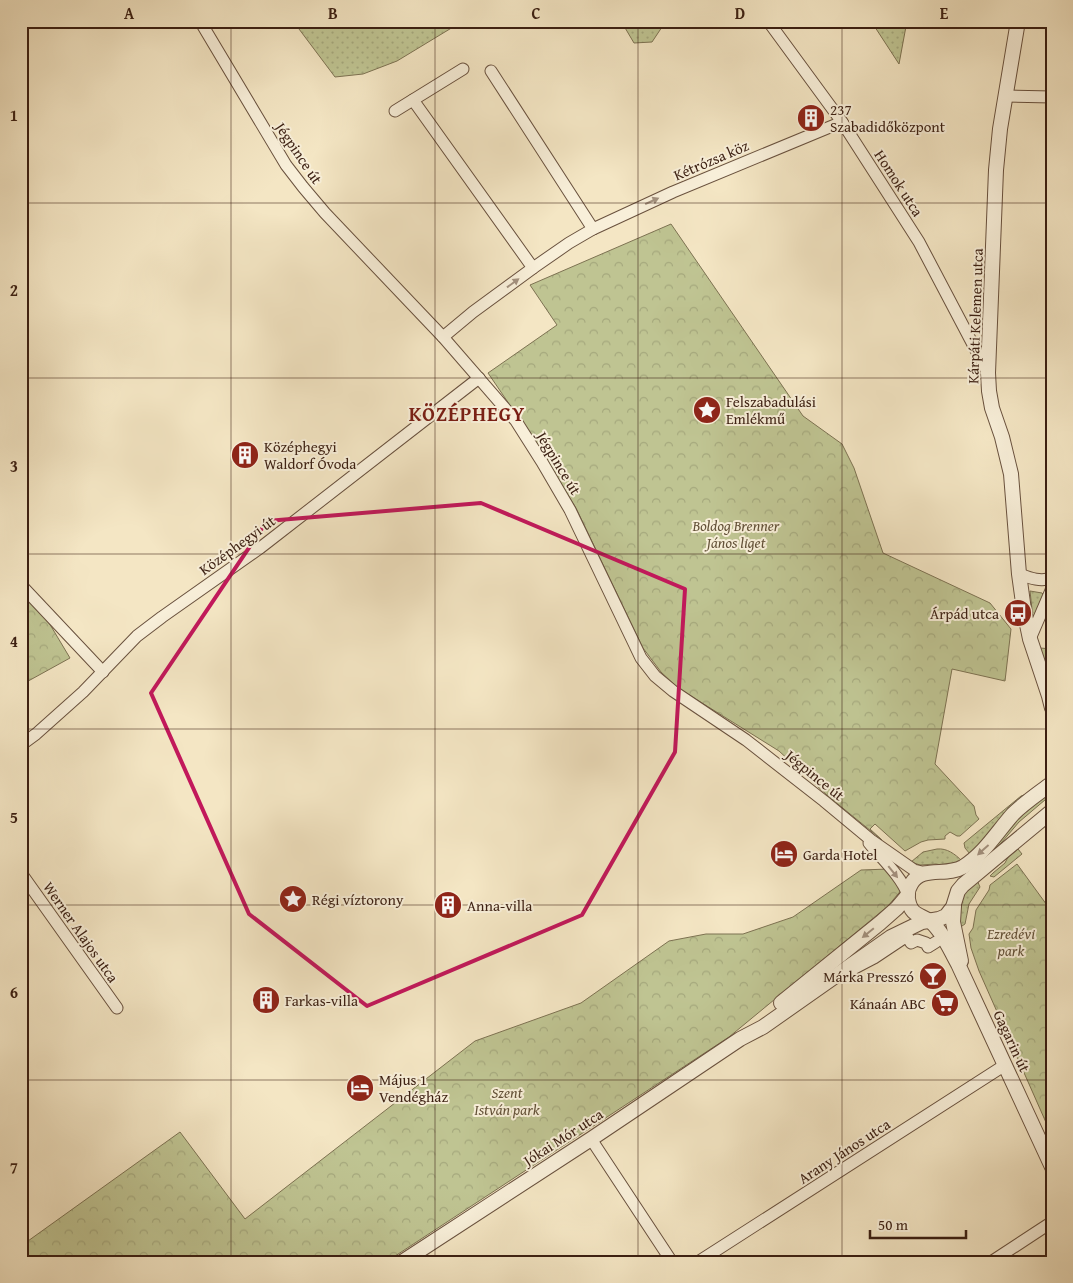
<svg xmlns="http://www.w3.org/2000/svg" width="1073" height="1283" viewBox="0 0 1073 1283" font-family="'Gentium Book Plus',serif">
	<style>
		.grass { fill: url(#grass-dots); stroke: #7d7252 }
		.forest { fill: url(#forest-crowns); stroke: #7d7252 }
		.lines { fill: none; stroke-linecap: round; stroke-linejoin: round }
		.minor-casing { stroke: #69513e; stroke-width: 13 }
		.tertiary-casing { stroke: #69513e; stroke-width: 16 }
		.minor { stroke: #f8efd9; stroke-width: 11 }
		.tertiary { stroke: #f8efd9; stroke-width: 14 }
		.oneway { fill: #a3917f }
		.marked { fill: none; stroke: #c2185b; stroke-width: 4; stroke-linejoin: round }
		.grid { fill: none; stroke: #3b1f12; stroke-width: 1; stroke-opacity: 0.55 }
		.labels { text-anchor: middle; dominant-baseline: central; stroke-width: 4; stroke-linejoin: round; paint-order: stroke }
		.poi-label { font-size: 15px; fill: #3b1f12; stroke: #f8efd9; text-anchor: start }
		.street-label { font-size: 15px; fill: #3b1f12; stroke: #f8efd9 }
		.park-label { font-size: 15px; font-style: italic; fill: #635138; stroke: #f8efd9 }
		.district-label { font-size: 20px; font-weight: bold; letter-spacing: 1px; fill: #7a1f14; stroke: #f8efd9 }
		.neatline { fill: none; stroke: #3b1f12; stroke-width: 2 }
		.grid-label { font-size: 16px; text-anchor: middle; font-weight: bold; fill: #3b1f12 }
	</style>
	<defs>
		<pattern id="grass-dots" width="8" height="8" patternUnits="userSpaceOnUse" patternTransform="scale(1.25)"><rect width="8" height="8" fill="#bfc492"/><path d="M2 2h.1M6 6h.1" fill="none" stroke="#a5a87d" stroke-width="1.8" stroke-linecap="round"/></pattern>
		<pattern id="forest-crowns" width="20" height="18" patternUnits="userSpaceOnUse" patternTransform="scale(1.25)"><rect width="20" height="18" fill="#bfc492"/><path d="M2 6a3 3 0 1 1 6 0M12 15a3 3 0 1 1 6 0" fill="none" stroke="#a5a87d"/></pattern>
	</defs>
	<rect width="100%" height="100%" fill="#f4e6c4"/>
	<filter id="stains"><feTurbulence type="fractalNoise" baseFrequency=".004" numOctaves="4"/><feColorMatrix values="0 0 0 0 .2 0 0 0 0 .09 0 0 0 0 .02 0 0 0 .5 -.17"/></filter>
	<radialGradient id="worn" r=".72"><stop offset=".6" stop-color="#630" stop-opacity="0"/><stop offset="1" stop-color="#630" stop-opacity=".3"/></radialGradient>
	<!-- grass -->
	<g class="grass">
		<polygon points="293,21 463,21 397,61 363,74 335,77"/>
		<polygon points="621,21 666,21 652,42 634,43"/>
		<polygon points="871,21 907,21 899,64"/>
		<polygon points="1030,591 1042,593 1043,594 1034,618 1033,618"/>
		<polygon points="1052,790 1052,794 1019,822 996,849 978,863 1013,823"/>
		<polygon points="1027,794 986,839 970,854 965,848 964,843 1021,796"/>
		<path d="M 937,849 C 947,848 955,854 962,861 L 947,866 L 936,864 L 920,865 L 911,862 L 923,852 Z"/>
		<polygon points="1018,849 1022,854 994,877 990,876 993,873 1005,863 1008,857"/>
		<polygon points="977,880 980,887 969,904 965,924 959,928 958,913 963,893"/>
	</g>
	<!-- forest -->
	<g class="forest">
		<polygon points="671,224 803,416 842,444 854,468 883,553 990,603 1011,629 1005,681 952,669 935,764 974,806 976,815 979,819 960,836 957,836 950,832 945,836 945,839 928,840 921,842 905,851 875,824 870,829 882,840 828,796 779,751 678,688 661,672 643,648 576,508 535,442 488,373 557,325 530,285"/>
		<polygon points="21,576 70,658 21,685"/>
		<polygon points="1040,648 1052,649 1052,684"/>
		<polygon points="1017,864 1052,912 1052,1136 979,971 971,948 969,934 973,928 976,910 989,890 990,885"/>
		<polygon points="889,869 903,888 888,906 729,1037 386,1262 21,1262 21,1246 180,1132 245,1219 475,1041 581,1003 669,941 706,934 743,934 793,917 861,870"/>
	</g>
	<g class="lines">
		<defs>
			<g id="minor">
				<polyline points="200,21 286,165 303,187 325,213 443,337 516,421 542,462 570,510 641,658 655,676 673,691 746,740 824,801 871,840 914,870 922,872 929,872"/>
				<polyline points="768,21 842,122 919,242 988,373"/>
				<polyline points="491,71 593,229"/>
				<polyline points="1005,96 1052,97"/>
				<polyline points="413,100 533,268"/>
				<polyline points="395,111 463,69"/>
				<polyline points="443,337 473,312 533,268 569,243 593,229 673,192 842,122"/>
				<path d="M 1019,574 C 1030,578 1040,582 1052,578"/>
				<polyline points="21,585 103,672"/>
				<polyline points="1030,639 1052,588"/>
				<polyline points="21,745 36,734 83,692 137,636 162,617 260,548 479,378"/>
				<path d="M 869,843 C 882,859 901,876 908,895"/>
				<polyline points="21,873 117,1008"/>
				<polyline points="853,969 874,958 907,936 911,943 917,940 926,943 928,947 936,942"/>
				<polyline points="591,1139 672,1262"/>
				<polyline points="698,1262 1005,1065"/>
				<polyline points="991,1262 1052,1222"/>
			</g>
			<g id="tertiary">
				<polyline points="1018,21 1000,129 996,170 988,373 989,391 992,408 1002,437 1011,474 1019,574 1024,610 1030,639 1049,696 1052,708"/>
				<path d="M 1052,783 C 1039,793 1024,803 1013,814 C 997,832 984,854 963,867 C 946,877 922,865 911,884 C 908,889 907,894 908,899 C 911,917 921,914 931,922 C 943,932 950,950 958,964 L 1052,1167"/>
				<polyline points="954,906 953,922 961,961"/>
				<polyline points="781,1003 880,923 897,908 908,895"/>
				<polyline points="402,1262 591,1139 740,1039 763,1027 891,937 922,922 939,919 946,916 953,907 958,891 963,885 1052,811"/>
			</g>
		</defs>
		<!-- minor casing -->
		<use href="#minor" class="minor-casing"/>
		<!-- tertiary casing -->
		<use href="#tertiary" class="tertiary-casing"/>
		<!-- minor -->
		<use href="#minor" class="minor"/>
		<!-- tertiary -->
		<use href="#tertiary" class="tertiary"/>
	</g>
	<!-- one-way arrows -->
	<defs><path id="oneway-solid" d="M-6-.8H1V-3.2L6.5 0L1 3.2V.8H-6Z" transform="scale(1.25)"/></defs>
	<g class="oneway">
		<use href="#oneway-solid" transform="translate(652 201) rotate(-24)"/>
		<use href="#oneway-solid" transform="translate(513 283) rotate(-36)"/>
		<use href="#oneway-solid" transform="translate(983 850) rotate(138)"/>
		<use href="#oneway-solid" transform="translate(893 872) rotate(51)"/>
		<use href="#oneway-solid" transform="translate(868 933) rotate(141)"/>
	</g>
	<!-- marked area -->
	<path class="marked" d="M 481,503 L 685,589 L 675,752 L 582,915 L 367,1006 L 249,914 L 151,693 L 267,521 Z"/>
	<!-- grid -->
	<path class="grid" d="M 231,21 L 231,1262M 435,21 L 435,1262M 638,21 L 638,1262M 842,21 L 842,1262M 21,203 L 1052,203M 21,378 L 1052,378M 21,554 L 1052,554M 21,729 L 1052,729M 21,905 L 1052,905M 21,1080 L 1052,1080"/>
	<!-- icons -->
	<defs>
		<symbol id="building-disc" viewBox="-11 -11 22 22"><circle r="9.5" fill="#8f2418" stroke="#f8efd9"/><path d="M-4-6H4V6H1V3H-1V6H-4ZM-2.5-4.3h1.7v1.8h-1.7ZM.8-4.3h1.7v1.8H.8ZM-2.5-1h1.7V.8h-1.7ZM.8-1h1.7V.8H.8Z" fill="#fff"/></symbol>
		<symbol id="sight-disc" viewBox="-11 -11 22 22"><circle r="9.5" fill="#8f2418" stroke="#f8efd9"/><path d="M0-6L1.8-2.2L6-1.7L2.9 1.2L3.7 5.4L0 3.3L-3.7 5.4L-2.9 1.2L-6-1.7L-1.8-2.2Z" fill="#fff"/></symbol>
		<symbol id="bus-disc" viewBox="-11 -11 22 22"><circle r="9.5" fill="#8f2418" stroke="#f8efd9"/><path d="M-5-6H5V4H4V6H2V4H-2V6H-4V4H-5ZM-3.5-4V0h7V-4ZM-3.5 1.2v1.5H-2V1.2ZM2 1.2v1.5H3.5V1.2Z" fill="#fff"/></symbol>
		<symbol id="hotel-disc" viewBox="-11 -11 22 22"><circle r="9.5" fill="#8f2418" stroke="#f8efd9"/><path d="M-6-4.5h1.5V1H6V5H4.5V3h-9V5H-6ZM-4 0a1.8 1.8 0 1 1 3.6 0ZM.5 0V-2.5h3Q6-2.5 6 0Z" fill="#fff"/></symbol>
		<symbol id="bar-disc" viewBox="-11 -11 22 22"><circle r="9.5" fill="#8f2418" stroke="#f8efd9"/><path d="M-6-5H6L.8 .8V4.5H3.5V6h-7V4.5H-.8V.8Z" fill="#fff"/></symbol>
		<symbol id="supermarket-disc" viewBox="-11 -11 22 22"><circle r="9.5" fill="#8f2418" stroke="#f8efd9"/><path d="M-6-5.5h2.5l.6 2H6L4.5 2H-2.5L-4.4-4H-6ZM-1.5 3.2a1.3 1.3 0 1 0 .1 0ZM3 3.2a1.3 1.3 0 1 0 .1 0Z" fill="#fff"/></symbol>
	</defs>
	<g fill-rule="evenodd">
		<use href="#building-disc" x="795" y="102" width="32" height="32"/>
		<use href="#sight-disc" x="691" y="394" width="32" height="32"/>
		<use href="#building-disc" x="229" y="439" width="32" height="32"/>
		<use href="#bus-disc" x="1002" y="597" width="32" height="32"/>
		<use href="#hotel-disc" x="768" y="838" width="32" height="32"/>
		<use href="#sight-disc" x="277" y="883" width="32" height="32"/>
		<use href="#building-disc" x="432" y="889" width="32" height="32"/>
		<use href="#bar-disc" x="917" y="960" width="32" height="32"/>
		<use href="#building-disc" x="250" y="984" width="32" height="32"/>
		<use href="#supermarket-disc" x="929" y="987" width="32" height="32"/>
		<use href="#hotel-disc" x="344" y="1072" width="32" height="32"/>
	</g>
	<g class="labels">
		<!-- poi labels -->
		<g class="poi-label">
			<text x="830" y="109">237<tspan x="830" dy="17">Szabadidőközpont</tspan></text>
			<text x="726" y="401">Felszabadulási<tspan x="726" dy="17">Emlékmű</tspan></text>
			<text x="264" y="446">Középhegyi<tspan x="264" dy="17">Waldorf Óvoda</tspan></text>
			<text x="999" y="613" text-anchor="end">Árpád utca</text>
			<text x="803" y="854">Garda Hotel</text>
			<text x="312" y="899">Régi víztorony</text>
			<text x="467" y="905">Anna-villa</text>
			<text x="914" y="976" text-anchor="end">Márka Presszó</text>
			<text x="285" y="1000">Farkas-villa</text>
			<text x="926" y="1003" text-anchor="end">Kánaán ABC</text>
			<text x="379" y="1079">Május 1<tspan x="379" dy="17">Vendégház</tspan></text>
		</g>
		<!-- street labels -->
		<g class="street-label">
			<text transform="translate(299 153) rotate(56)">Jégpince út</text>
			<text transform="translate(711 160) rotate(-23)">Kétrózsa köz</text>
			<text transform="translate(899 183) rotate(57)">Homok utca</text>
			<text transform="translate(975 316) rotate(-88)">Kárpáti Kelemen utca</text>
			<text transform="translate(559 463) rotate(59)">Jégpince út</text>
			<text transform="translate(237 545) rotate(-36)">Középhegyi út</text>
			<text transform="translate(815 775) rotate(39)">Jégpince út</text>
			<text transform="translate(81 932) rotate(55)">Werner Alajos utca</text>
			<text transform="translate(1012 1041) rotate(65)">Gagarin út</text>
			<text transform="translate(563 1137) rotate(-33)">Jókai Mór utca</text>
			<text transform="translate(844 1151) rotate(-33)">Arany János utca</text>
		</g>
		<!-- park labels -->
		<g class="park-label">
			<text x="736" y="525">Boldog Brenner<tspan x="736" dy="17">János liget</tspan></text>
			<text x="1011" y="933">Ezredévi<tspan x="1011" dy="17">park</tspan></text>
			<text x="507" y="1092">Szent<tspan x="507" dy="17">István park</tspan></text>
		</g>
		<!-- district labels -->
		<g class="district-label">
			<text x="467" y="413">KÖZÉPHEGY</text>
		</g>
	</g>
	<!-- margin -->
	<rect width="1073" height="1283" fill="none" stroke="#f4e6c4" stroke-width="55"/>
	<!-- scale -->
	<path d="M870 1230v8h96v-8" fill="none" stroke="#3b1f12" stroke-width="2.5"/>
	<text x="878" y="1230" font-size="15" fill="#3b1f12" stroke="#f8efd9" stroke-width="4" paint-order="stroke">50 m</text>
	<rect x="28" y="28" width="1018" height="1228" class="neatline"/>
	<g class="grid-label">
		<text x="129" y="19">A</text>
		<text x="333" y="19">B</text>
		<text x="536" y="19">C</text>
		<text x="740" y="19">D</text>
		<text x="944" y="19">E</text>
		<text x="14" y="121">1</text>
		<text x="14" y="296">2</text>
		<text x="14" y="472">3</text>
		<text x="14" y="647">4</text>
		<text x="14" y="823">5</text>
		<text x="14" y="998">6</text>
		<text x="14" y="1173">7</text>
	</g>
	<rect width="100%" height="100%" filter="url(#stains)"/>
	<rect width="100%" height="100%" fill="url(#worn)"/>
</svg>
